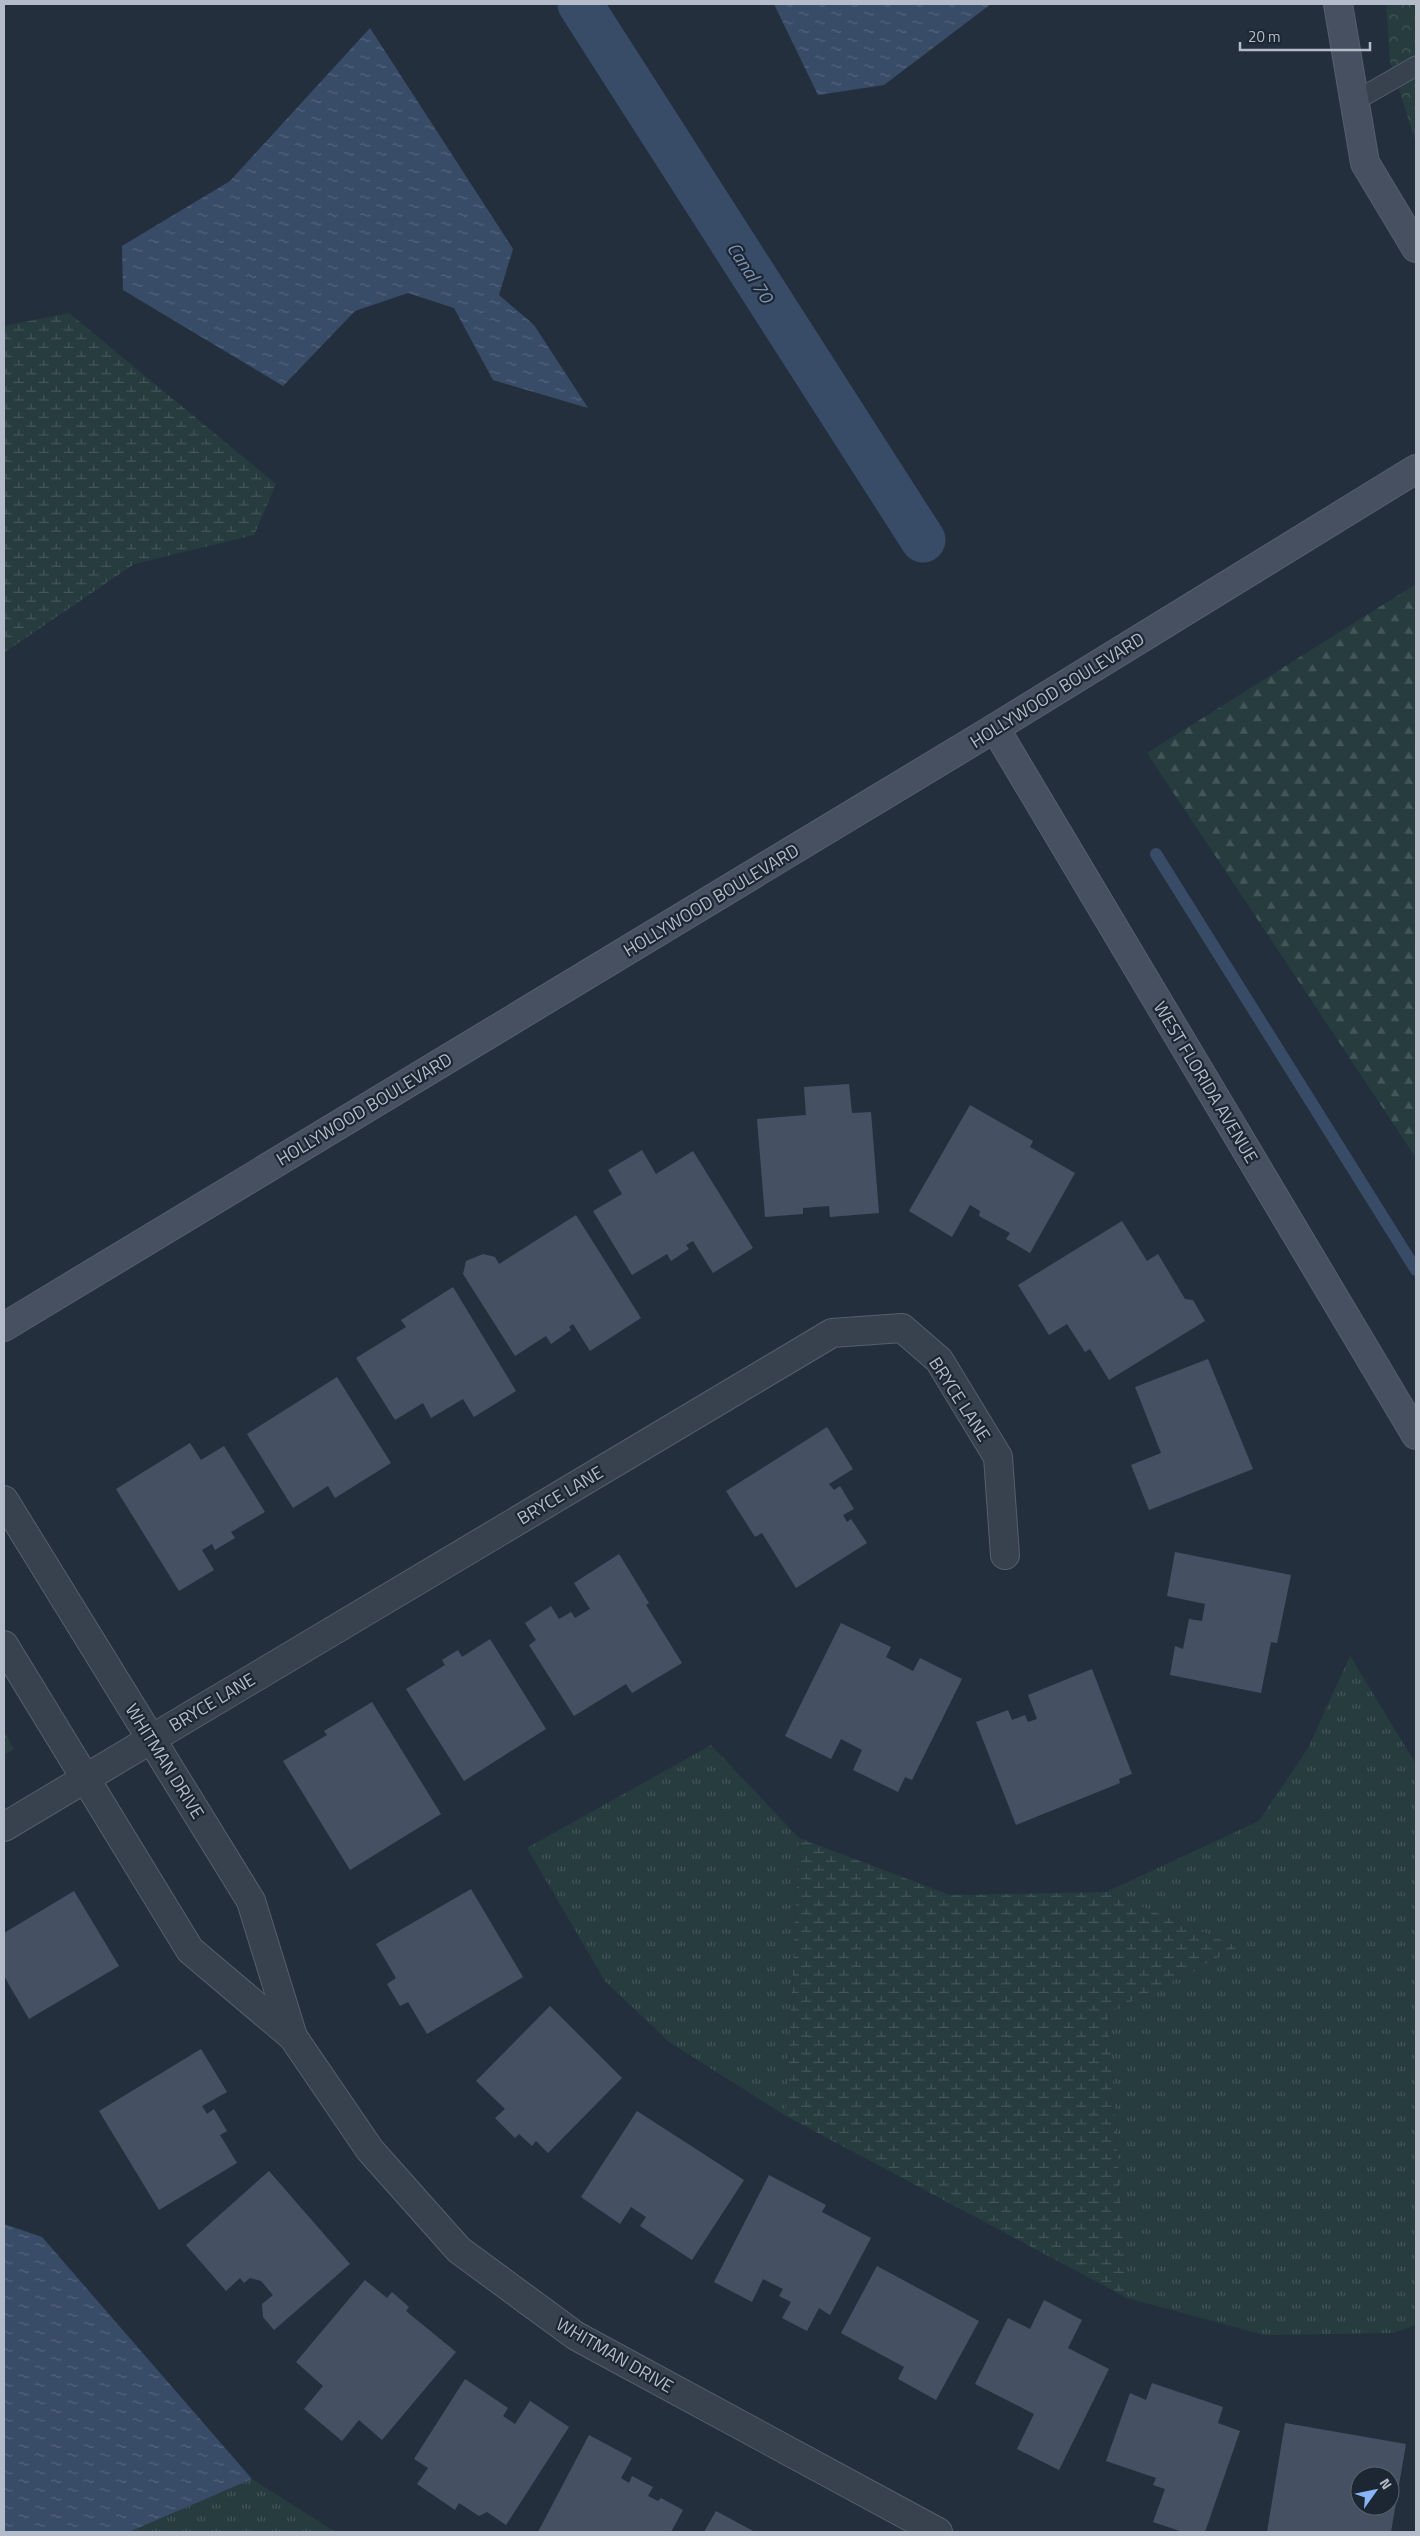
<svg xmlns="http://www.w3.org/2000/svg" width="1420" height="2536" viewBox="0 0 1420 2536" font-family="'Titillium Web',sans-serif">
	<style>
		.grass { fill: url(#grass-tufts) }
		.forest { fill: url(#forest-firs) }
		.wetland { fill: url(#wetland-marsh) }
		.park { fill: url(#park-crowns) }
		.water { fill: url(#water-ripples) }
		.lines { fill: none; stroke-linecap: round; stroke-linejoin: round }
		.stream { stroke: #394c67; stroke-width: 12 }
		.canal { stroke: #394c67; stroke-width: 45 }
		.building { fill: #455162; fill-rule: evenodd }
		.lane-casing { stroke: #565f6c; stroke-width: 21 }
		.street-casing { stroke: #565f6c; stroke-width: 30 }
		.secondary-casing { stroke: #565f6c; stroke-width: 30 }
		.lane { stroke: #38414e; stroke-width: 19 }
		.street { stroke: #38414e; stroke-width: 28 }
		.secondary { stroke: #465061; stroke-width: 28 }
		.labels { text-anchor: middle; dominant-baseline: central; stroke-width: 4.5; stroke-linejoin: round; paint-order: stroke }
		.street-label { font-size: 18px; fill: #b4bcc9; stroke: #1d2633 }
		.water-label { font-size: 19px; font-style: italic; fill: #7c92b1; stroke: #1d2633 }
	</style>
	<defs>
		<pattern id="grass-tufts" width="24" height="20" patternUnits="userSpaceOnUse" patternTransform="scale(1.25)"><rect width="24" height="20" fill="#263c3f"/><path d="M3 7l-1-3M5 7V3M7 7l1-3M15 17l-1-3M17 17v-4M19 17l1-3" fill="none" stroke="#435659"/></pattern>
		<pattern id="forest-firs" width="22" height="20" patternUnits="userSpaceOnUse" patternTransform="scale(1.25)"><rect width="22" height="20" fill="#263c3f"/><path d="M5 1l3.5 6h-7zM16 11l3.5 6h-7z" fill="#435659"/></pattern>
		<pattern id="wetland-marsh" width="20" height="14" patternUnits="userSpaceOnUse" patternTransform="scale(1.25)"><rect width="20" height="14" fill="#263c3f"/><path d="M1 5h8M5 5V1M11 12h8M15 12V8" fill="none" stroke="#435659"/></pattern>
		<pattern id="park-crowns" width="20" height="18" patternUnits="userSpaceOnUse" patternTransform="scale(1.25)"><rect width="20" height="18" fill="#263c3f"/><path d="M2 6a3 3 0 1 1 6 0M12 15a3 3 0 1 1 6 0" fill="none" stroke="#435659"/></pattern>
		<pattern id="water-ripples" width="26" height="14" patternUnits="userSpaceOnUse" patternTransform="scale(1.25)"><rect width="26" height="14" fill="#394c67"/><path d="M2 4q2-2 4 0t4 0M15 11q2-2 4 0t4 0" fill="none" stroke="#53647b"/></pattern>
	</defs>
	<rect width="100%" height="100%" fill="#242f3e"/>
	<!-- grass -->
	<g class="grass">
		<polygon points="1350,1656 1416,1764 1416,2325 1393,2333 1264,2335 1127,2298 1108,2013 1239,1947 1106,1892 1259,1821 1308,1748"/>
		<polygon points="711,1745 799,1838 786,2116 669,2042 605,1981 527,1848"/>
		<polygon points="252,2479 334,2531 129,2532"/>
	</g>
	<!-- forest -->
	<polygon class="forest" points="1416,584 1416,1158 1147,753"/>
	<!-- wetland -->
	<g class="wetland">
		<polygon points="69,313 276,484 254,535 134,564 5,652 4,326"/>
		<polygon points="799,1838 950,1895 1106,1892 1239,1947 1108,2013 1127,2298 786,2116"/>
	</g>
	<!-- park -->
	<g class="park">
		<polygon points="1386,4 1416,4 1416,143 1390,61"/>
		<polygon points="4,1732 14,1749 4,1755"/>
	</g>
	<!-- water -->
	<g class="water">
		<polygon points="774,4 991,4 884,85 818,95"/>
		<polygon points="370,28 513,249 499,295 534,325 588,408 493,380 454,308 408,293 355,311 283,386 123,290 122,246 230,181"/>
		<polygon points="4,2224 42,2237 252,2479 129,2532 4,2532"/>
	</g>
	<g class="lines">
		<!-- stream -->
		<polyline class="stream" points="1156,854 1416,1270"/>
		<!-- canal -->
		<polyline class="canal" points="580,4 923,540"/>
	</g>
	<!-- building -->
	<g class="building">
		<polygon points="849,1084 852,1113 871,1112 879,1213 830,1217 829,1206 803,1208 803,1214 765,1217 757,1119 806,1115 804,1087"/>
		<polygon points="970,1105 1033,1141 1030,1147 1075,1173 1030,1253 1006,1239 1010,1233 979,1216 980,1211 970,1205 952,1237 909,1211"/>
		<polygon points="642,1150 656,1174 693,1151 753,1248 713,1273 693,1241 686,1245 689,1249 671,1261 667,1254 632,1275 593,1211 622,1194 608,1170"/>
		<polygon points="576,1215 641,1318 590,1351 573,1324 569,1327 571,1330 551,1344 546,1336 515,1356 463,1274 466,1261 483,1254 495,1257 499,1264"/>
		<polygon points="1122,1221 1147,1261 1158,1254 1185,1299 1193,1300 1205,1321 1109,1380 1090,1349 1085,1352 1067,1324 1049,1335 1018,1285"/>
		<polygon points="453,1287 516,1391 474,1417 463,1399 431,1418 423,1403 395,1420 356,1358 406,1327 401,1320"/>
		<polygon points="1208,1359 1253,1469 1149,1510 1131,1465 1161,1453 1135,1387"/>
		<polygon points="337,1377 391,1463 335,1498 328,1486 293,1508 247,1434"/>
		<polygon points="827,1427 853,1469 829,1484 834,1490 840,1486 854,1509 843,1515 847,1522 851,1519 867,1543 796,1588 762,1533 755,1537 726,1491"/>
		<polygon points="190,1443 201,1460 224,1446 265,1512 231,1532 235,1538 215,1550 212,1544 202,1550 214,1570 179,1591 116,1489"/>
		<polygon points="1175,1552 1291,1575 1277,1643 1271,1642 1261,1693 1170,1675 1175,1646 1183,1649 1189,1619 1202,1621 1205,1604 1167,1596"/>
		<polygon points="619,1554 649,1603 646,1605 682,1663 632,1693 626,1684 574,1716 529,1645 536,1640 525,1623 551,1606 559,1619 571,1612 575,1618 590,1609 574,1583"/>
		<polygon points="841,1623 891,1647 886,1657 913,1671 920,1658 962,1679 912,1780 905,1777 898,1792 853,1770 862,1750 841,1739 831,1759 785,1736"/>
		<polygon points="490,1639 546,1729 464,1781 406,1689 445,1665 442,1660 458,1650 462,1657"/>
		<polygon points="1092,1669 1132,1774 1119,1779 1120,1783 1016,1825 976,1722 1008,1710 1012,1720 1025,1715 1028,1722 1037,1719 1028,1695"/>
		<polygon points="372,1702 441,1814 350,1870 283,1761 327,1735 324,1731"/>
		<polygon points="471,1889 523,1977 427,2034 408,2002 400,2006 387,1984 396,1978 376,1944"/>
		<polygon points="74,1891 119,1966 29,2019 4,1976 4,1933"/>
		<polygon points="550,2006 622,2078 548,2153 536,2141 532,2146 519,2134 515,2138 495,2118 505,2109 476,2081"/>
		<polygon points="201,2049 227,2092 202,2106 207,2114 214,2109 227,2131 220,2135 237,2163 159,2210 99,2111"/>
		<polygon points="637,2111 744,2180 692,2260 640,2226 646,2217 631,2207 620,2224 581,2197"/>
		<polygon points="269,2171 350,2264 274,2330 263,2317 262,2304 273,2295 261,2281 250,2278 244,2283 240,2278 226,2291 186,2245"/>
		<polygon points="769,2175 826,2205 822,2212 871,2238 830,2315 819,2308 807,2331 782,2318 791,2302 779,2296 783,2289 763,2279 752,2302 714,2282"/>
		<polygon points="877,2266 979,2321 936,2400 898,2379 904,2367 841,2333"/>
		<polygon points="365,2280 387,2298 392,2292 409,2307 406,2311 456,2352 382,2440 359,2420 342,2441 304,2409 323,2386 296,2362"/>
		<polygon points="1044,2300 1082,2320 1068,2348 1109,2369 1059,2470 1017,2449 1034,2414 975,2384 1008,2318 1030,2329"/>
		<polygon points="465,2379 508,2408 503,2416 515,2424 530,2401 569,2427 506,2525 487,2512 479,2516 459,2503 455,2510 417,2484 428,2468 414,2459"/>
		<polygon points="1152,2383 1223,2407 1218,2423 1240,2431 1205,2532 1183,2532 1153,2522 1165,2489 1153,2485 1156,2478 1106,2461 1130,2393 1146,2400"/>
		<path d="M 1285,2423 L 1406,2444 L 1391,2532 L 1267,2532 ZM 1360,2476 L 1390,2476 L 1390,2506 L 1360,2506 Z"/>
		<polygon points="589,2435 632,2458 621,2478 629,2483 632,2476 653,2487 648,2496 658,2501 661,2498 683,2510 671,2532 538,2532"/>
		<polygon points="716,2511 755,2532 704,2532"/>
	</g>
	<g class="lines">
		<defs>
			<polyline id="lane" points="1355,101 1416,66"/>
			<g id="street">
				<polyline points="4,1500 251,1901 293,2037"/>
				<polyline points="4,1645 190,1950 293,2037 370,2150 459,2250 576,2336 938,2532"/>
				<polyline points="4,1827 832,1333 902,1328 939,1360 998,1457 1005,1555"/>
			</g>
			<g id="secondary">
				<polyline points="1338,4 1365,163 1416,248"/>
				<polyline points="995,728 1416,1435"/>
				<polyline points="4,1327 995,728 1416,469"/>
			</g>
		</defs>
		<!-- lane casing -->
		<use href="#lane" class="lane-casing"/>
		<!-- street casing -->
		<use href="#street" class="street-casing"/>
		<!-- secondary casing -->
		<use href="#secondary" class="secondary-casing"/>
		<!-- lane -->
		<use href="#lane" class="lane"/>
		<!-- street -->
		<use href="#street" class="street"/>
		<!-- secondary -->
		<use href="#secondary" class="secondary"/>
	</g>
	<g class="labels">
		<!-- street labels -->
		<g class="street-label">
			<text transform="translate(1057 690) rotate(-32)">HOLLYWOOD BOULEVARD</text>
			<text transform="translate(711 900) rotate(-31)">HOLLYWOOD BOULEVARD</text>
			<text transform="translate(1206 1082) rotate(59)">WEST FLORIDA AVENUE</text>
			<text transform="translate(364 1109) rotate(-31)">HOLLYWOOD BOULEVARD</text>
			<text transform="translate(960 1399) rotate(57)">BRYCE LANE</text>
			<text transform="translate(560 1495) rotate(-31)">BRYCE LANE</text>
			<text transform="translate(212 1702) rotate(-31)">BRYCE LANE</text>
			<text transform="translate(165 1761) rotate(58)">WHITMAN DRIVE</text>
			<text transform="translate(615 2355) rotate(30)">WHITMAN DRIVE</text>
		</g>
		<!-- water labels -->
		<g class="water-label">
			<text transform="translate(751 272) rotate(57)">Canal 70</text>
		</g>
	</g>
	<!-- border -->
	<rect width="1420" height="2536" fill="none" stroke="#b4bcc9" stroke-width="10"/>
	<!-- north arrow -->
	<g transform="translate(1375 2491) rotate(57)"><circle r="24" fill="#1d2633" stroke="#59626f"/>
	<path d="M0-4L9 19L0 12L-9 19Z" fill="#8ab4f8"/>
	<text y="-8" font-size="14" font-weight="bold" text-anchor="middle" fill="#b4bcc9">N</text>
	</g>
	<!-- scale -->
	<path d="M1240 42v8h130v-8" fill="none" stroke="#b4bcc9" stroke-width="2.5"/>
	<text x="1248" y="42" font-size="15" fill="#b4bcc9" stroke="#1d2633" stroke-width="4" paint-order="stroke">20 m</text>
</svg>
